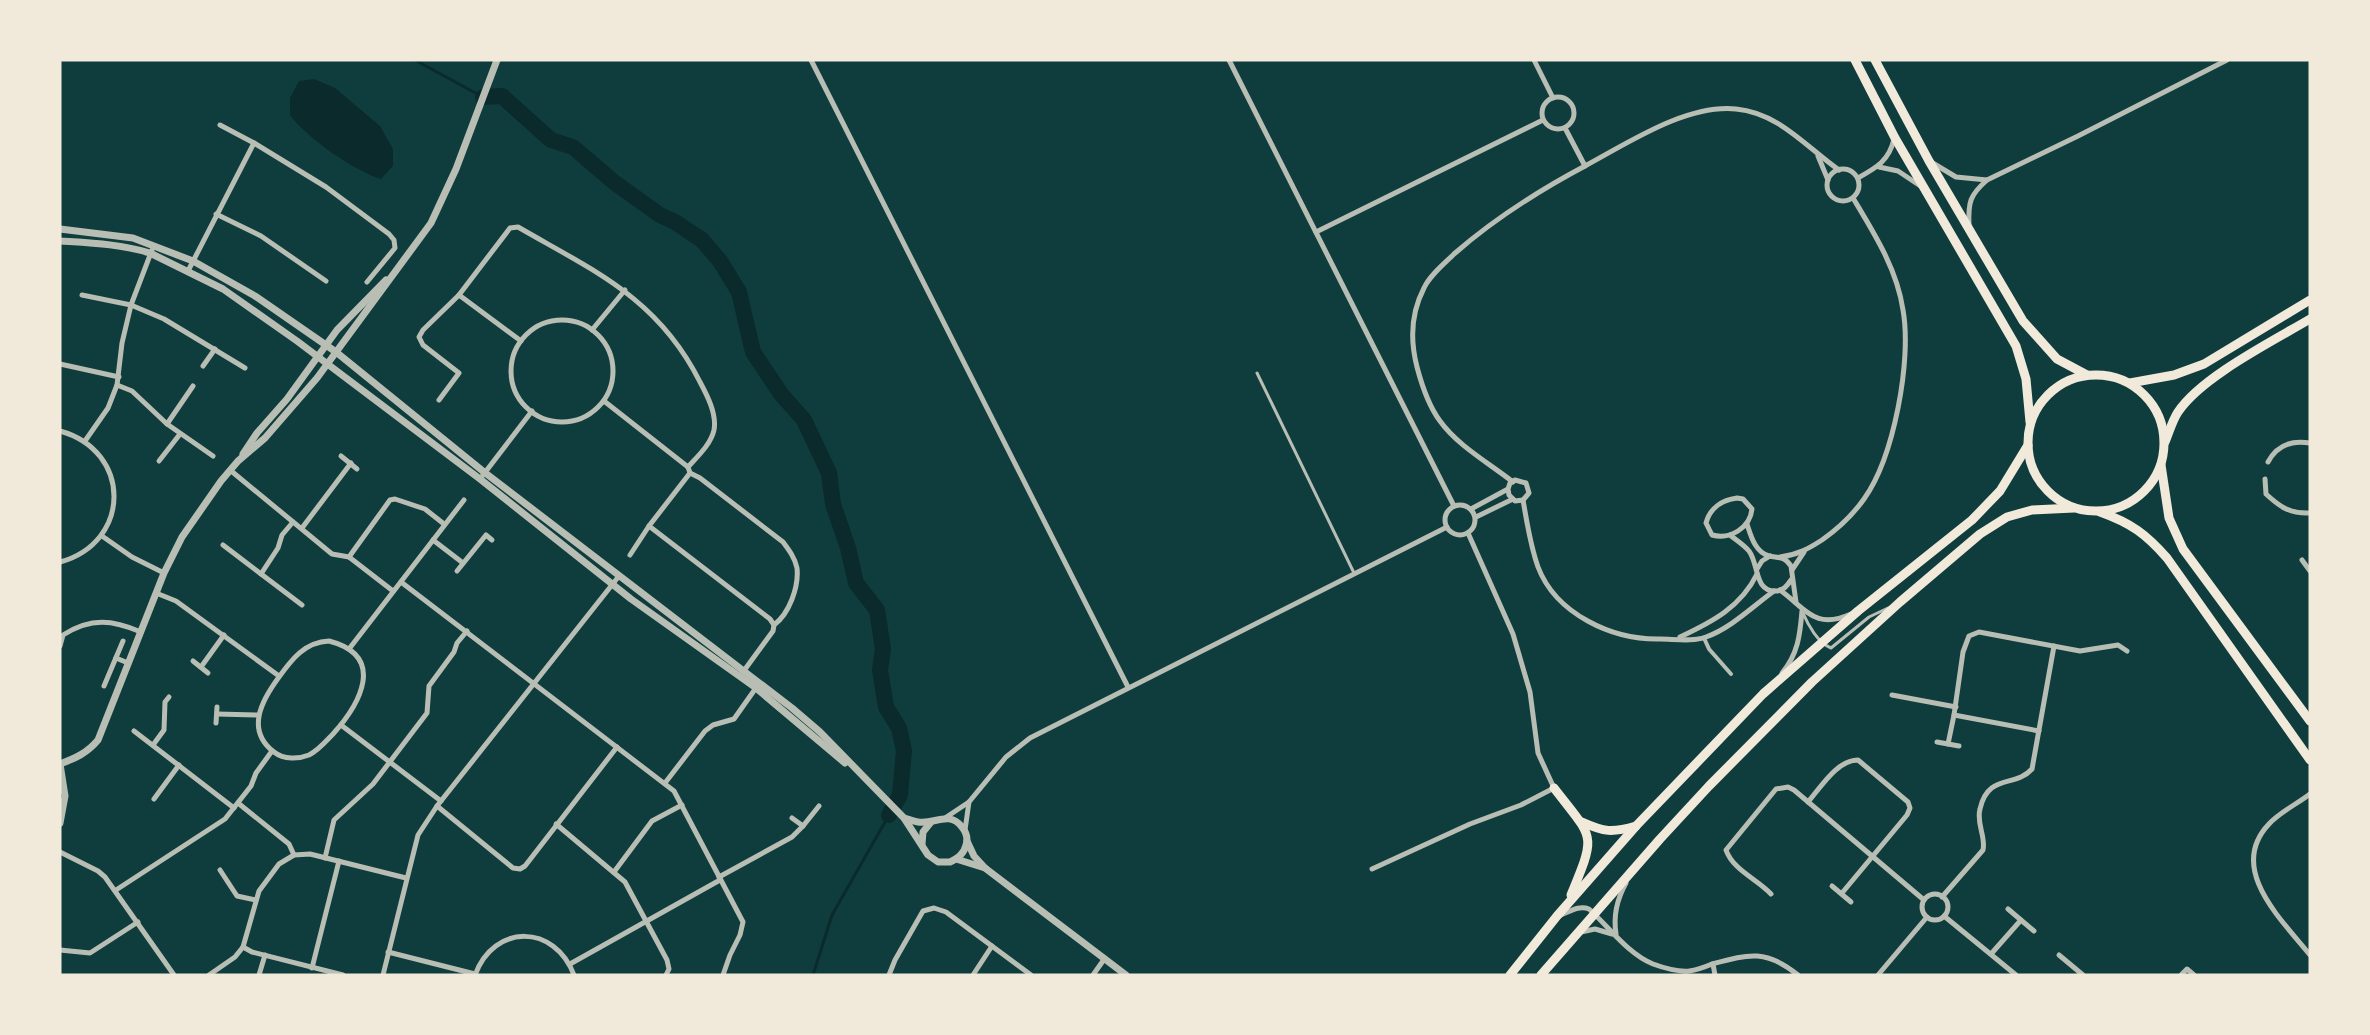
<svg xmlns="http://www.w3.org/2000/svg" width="2370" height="1035" viewBox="0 0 2370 1035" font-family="Helvetica,sans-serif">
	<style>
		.water { fill: #0a2a2b }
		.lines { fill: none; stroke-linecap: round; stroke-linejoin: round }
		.stream { stroke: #0a2a2b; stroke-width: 3 }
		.river { stroke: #0a2a2b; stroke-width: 16 }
		.service { stroke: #b8beb3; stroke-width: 3 }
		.pedestrian { stroke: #b8beb3; stroke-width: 4 }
		.minor { stroke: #b8beb3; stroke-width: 5 }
		.tertiary { stroke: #b8beb3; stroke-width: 7 }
		.trunk { stroke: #f1e9da; stroke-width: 9 }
	</style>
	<rect width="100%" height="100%" fill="#0f3d3e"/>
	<!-- water -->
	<path class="water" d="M 314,79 L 335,88 L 380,126 L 393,149 L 393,166 L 381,179 C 354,171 307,138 290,115 L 290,98 L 299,81 Z"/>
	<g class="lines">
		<!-- stream -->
		<g class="stream">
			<polyline points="415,60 481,96"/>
			<polyline points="813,975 832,915 889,815"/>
		</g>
		<!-- river -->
		<polyline class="river" points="483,97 502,96 551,140 573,147 615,183 660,215 675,222 702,240 720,261 739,292 753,352 781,394 804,420 829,473 833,504 848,548 856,583 877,610 883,649 880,670 886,707 899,728 904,751 900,795 889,815"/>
		<!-- service -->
		<g class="service">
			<polyline points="1257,373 1354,573"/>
			<path d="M 1803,613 C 1808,625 1818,643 1831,648 L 1869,617 L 1888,608"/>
		</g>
		<!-- pedestrian -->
		<polyline class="pedestrian" points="1704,638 1709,649 1731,674"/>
		<!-- minor -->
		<g class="minor">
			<polyline points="811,60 1128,687"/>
			<polyline points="1229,60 1454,506"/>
			<polyline points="1534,60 1553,98"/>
			<circle cx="1558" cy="113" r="16"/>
			<polyline points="220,125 254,143"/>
			<polyline points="1565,128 1585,166"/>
			<polyline points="1818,156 1828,180"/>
			<polyline points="1931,162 1956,177 1987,180 2078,136 2227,60"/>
			<polyline points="1879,167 1898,171 1919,185"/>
			<circle cx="1843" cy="185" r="16"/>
			<path d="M 1858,178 C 1876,168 1889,161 1894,139"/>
			<polyline points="216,214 261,236 326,281"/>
			<path d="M 1969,225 C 1968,202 1970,195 1987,180"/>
			<polyline points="1316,232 1543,120"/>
			<polyline points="188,271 254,143 326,187 389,234 394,240 395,248 367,282"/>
			<polyline points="82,295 131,305 164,319 245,368"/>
			<polyline points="459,295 521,341"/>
			<circle cx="562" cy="371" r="51"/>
			<polyline points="592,330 625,290"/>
			<polyline points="60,364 119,377"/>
			<polyline points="203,366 215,349"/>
			<polyline points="117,385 132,391 167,424 213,456"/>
			<path d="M 439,400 L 459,373 L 423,345 L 419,337 L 423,330 L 459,295 L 510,228 L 518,227 C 594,271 658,298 700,382 C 707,395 717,414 714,430 C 711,444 698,456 688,467"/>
			<polyline points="604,401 688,467"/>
			<polyline points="167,424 193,386"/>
			<path d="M 60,431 C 132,451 132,542 60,562"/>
			<polyline points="85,441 108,408 117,385 122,343 131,305 152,250"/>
			<polyline points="341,456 357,469"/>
			<polyline points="159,461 180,434"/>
			<path d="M 2268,462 C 2277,445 2292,440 2310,443"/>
			<polyline points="688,467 690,473 649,526 770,619 774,625 773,631 743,672"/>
			<polyline points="230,470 332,554 349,557 393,591"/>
			<path d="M 690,473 L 700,478 L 783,542 C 789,550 795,558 797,568 C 799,587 789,614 774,625"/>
			<polyline points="480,479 532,411"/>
			<path d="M 2265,479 L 2266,494 C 2280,507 2290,514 2310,513"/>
			<path d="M 1513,482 C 1489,463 1458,446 1440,421 C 1428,405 1422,386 1417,367 C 1410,340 1411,313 1424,288 C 1430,275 1444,264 1454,254 C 1494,219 1538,191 1585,166 C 1628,143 1686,104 1736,109 C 1779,113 1806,147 1839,170"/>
			<path d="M 1737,498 L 1743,499 L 1752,509 C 1750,528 1730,540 1712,535 L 1706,523 C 1710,508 1722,500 1737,498 Z"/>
			<path d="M 1523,500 C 1527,522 1530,545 1538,567 C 1556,614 1612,640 1660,639 C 1674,639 1693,642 1706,637 C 1731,628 1752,607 1774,591"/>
			<circle cx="1460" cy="520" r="15"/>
			<polyline points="1471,509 1508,489 1510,483 1515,480 1526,483 1529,493 1523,500 1515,501 1509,495 1508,489"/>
			<polyline points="1476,517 1513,499"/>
			<path d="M 1747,524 C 1751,536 1755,552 1769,556 C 1779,558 1784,556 1791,566 L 1796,602"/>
			<polyline points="302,528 351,463"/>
			<path d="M 1730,535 C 1736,540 1744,545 1749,551 C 1759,564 1754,592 1776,591 C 1783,591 1787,586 1791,580"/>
			<polyline points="102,536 132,557 164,573"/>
			<polyline points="433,540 463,563"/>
			<polyline points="223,545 302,605"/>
			<polyline points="630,555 649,526"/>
			<polyline points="349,557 390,500 395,499 425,509 444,524"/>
			<path d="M 1780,557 C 1797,555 1808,549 1822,540 C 1839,528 1852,516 1864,499 C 1894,457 1912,360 1903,310 C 1897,269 1874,233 1853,198"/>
			<polyline points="2302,560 2310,571"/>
			<polyline points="1757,569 1762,561 1770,556"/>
			<polyline points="1792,570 1804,552"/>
			<polyline points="457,571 486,535 492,540"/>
			<polyline points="261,574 278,548 282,535 293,522"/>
			<polyline points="401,582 674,791 743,922 740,935 730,955 723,975"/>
			<path d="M 1780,590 C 1807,610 1815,630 1851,614"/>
			<polyline points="156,593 176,601 279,676"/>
			<path d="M 1680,637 C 1712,622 1741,607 1757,574"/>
			<path d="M 329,641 C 387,656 360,704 333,734 C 326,741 319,750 309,755 C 299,759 284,760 274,752 C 245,730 262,700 279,677 C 292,659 305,642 329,641 Z"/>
			<path d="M 60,646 L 63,635 C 91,617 113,620 141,632"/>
			<polyline points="349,649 464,500"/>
			<polyline points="116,658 128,663"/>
			<polyline points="193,661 208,673"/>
			<polyline points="201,667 224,635"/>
			<path d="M 1782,673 C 1798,654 1800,635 1802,611"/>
			<polyline points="104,686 123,641"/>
			<polyline points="1892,695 1956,707"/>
			<polyline points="217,714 258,715"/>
			<polyline points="216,723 217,707"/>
			<polyline points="341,725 441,801"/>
			<polyline points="134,731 234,808"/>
			<polyline points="2039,731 1954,715 1963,652 1969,636 1979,632 2080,651 2118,645 2127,651"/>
			<polyline points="1937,742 1948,744 1954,715"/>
			<polyline points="1948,744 1959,746"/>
			<polyline points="153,745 164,730 165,702 169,697"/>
			<polyline points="665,783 705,731 713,725 734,719 758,685"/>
			<path d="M 2310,794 C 2297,804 2280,812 2269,824 C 2226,869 2283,921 2310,955"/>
			<polyline points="154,799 179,765"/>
			<path d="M 1808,802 C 1821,787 1837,760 1858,760 L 1908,802 L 1910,808 L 1907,815 L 1842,893"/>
			<polyline points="238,803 289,844 294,855"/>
			<polyline points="437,806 513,868 520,869 525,866 617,747"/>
			<polyline points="792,818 803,826"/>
			<polyline points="945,818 969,802 1006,757 1030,738 1447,527"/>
			<polyline points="556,824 625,882 667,960 669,969 666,975"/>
			<polyline points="965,830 969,802"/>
			<polyline points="60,852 98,871 105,877 174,975"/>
			<polyline points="325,858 334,820 373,784 427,713 429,686 454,652 457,643 467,631"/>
			<polyline points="1372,869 1470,824 1521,805 1554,788 1538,753 1530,692 1513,634 1468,533"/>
			<polyline points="220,870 237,896 256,900"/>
			<polyline points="614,872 652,821 682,805"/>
			<polyline points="719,877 792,837 803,826 819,806"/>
			<polyline points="1832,886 1851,902"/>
			<polyline points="116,890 225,819 251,786 256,773 272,751"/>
			<path d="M 1771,894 C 1757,879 1733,870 1726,850 L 1776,789 L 1788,787 L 1794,790 L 1924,900"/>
			<circle cx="1935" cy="907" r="13"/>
			<path d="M 1942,897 L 1983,850 C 1986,836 1976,824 1980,809 C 1988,773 2015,788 2032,769 L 2054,646"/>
			<polyline points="2008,909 2034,931"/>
			<path d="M 1561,915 C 1571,911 1579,905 1589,909 C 1609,927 1628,954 1653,964 C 1664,968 1677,972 1689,971 C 1697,970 1705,967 1712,964 C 1749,954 1766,949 1798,975"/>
			<polyline points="1944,916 2016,975"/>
			<polyline points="1581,932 1595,929 1612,934"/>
			<path d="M 1616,934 C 1613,915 1617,899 1626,883"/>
			<polyline points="243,947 252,952 343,975"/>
			<polyline points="60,950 90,953 138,922"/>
			<polyline points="388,952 475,974"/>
			<polyline points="1991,954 2021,920"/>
			<polyline points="2059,955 2083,975"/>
			<polyline points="570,964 720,880"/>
			<polyline points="1713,964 1715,975"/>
			<polyline points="312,968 339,861"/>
			<polyline points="209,975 235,957 243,947 259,891 279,864 294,855 310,854 406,878"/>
			<polyline points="259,975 265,955"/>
			<polyline points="383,975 418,835 437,806 619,576"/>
			<path d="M 475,975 C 494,923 555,924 574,975"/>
			<polyline points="889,975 895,960 923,911 934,908 946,912 1031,975"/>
			<polyline points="973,975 992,946"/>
			<polyline points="1093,975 1105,958"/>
			<polyline points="1878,975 1927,917"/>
			<polyline points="2181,975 2187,969 2194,975"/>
		</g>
		<!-- tertiary -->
		<g class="tertiary">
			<path d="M 60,229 L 133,238 L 193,261 L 255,296 L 336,352 L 484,472 L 792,708 L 820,732 L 904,818 L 928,855 L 938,862 L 950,862 C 958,858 964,854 966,845 C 968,839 966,832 962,827 C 949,810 934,825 918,822 C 913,821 908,819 904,818"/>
			<path d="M 60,241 C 91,243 120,244 150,253 L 223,289 L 297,341 L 480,479 L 631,599 L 756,688 L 845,763"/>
			<polyline points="243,454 257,433 287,399 337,330 386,280"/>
			<path d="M 60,764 C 76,758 87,753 98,740 L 164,573 L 182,537 L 221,481 L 238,461 L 265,438 L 317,378 L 431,223 L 456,169 L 497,60"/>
			<polyline points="60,764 65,796 60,823"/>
			<polyline points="967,841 974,856 985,868 1126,975"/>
			<polyline points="922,844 923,832 931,822"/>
			<polyline points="956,859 985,868"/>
		</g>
		<!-- trunk -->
		<g class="trunk">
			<polyline points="1855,60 1895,138 2016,346 2026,379 2030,422"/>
			<polyline points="1875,60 1929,161 2023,321 2057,359 2087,375"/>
			<circle cx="2096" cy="443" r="68"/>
			<polyline points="2130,383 2174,375 2204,364 2310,300"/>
			<path d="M 2165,442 C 2169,433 2172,421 2178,412 C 2201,377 2273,341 2310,319"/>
			<polyline points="2161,465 2169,518 2183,549 2310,721"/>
			<path d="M 2100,512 C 2131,523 2146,534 2167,558 L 2310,760"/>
			<path d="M 1554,788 C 1594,840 1597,832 1571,895"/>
			<path d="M 1582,822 C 1604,832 1612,833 1636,826"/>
			<polyline points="1510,975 1557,916 1636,826 1763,694 1858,611 1972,520 2000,491 2028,445"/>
			<polyline points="1541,975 1660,839 1709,786 1812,682 1900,602 1980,534 2007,517 2032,510 2074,508"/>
		</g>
	</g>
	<!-- border -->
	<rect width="2370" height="1035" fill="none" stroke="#f1e9da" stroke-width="123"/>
</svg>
